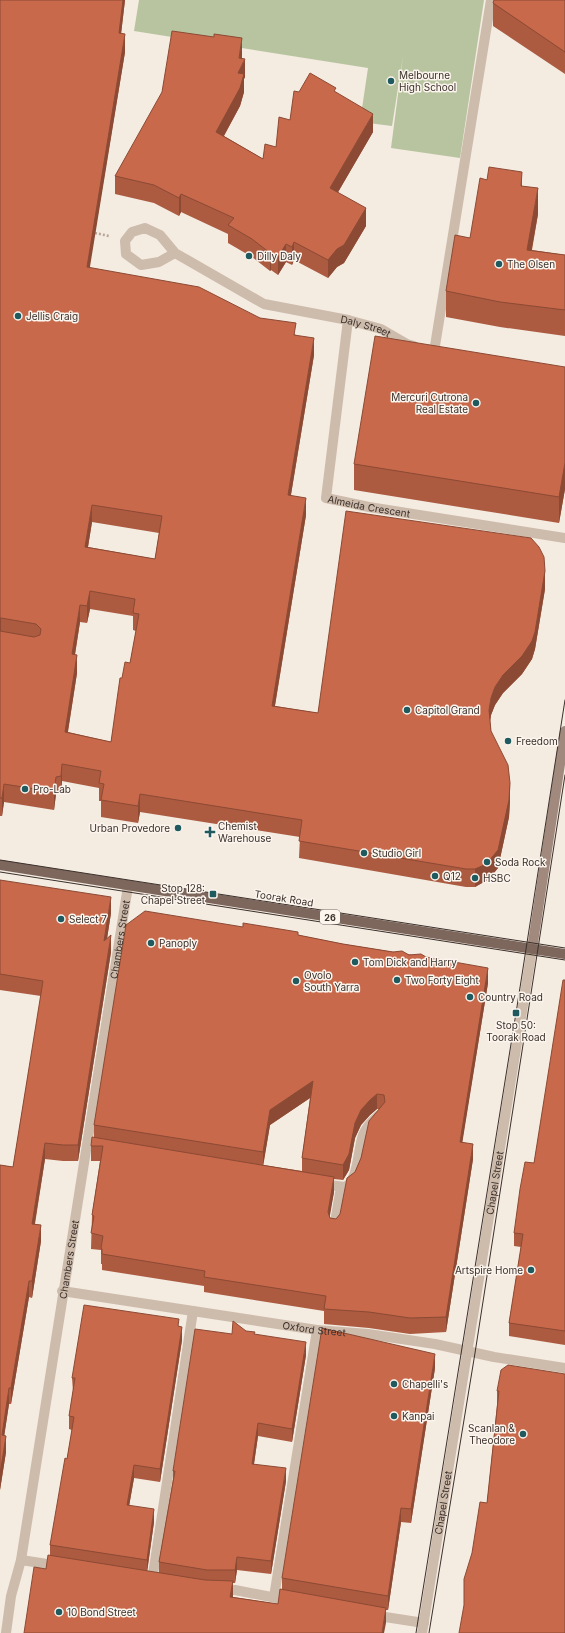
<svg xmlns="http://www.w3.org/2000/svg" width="565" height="1633" viewBox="0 0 565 1633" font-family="Inter,sans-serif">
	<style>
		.pitch { fill: #b8c4a0 }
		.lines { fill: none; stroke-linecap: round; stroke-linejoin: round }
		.path { stroke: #b9a596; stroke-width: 2.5; stroke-dasharray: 2 2; stroke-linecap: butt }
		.service { stroke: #cdbbac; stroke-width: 10 }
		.minor { stroke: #cdbbac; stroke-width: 10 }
		.tertiary { stroke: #cdbbac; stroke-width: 10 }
		.secondary { stroke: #a18a7d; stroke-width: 10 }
		.primary { stroke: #7d675c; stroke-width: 10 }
		.tram { stroke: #3b302b; stroke-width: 1 }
		.wall { fill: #ac5a40; fill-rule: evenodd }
		.shaded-wall { fill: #8c4a34 }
		.building { fill: #c8694b; stroke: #8c4a34; fill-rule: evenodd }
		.poi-dot { fill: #1f5a5e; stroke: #fbf5ee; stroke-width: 1.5 }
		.labels { text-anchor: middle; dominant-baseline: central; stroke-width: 3; stroke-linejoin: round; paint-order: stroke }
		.shield { fill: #fbf5ee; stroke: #756b66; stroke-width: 1 }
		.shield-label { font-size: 9px; font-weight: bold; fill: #3b302b }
		.poi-label { font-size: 10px; fill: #3b302b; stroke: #fbf5ee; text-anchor: start }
		.street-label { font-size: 10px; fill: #3b302b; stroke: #fbf5ee }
	</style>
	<rect width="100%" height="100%" fill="#f4ebe1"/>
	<path class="pitch" d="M139 0H484L460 158 391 148 403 56 392 126 360 122 368 68 134 31Z"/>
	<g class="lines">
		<path class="path" d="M95 233 109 236"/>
		<path class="service" d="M434 352 491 0
			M321 1184 345 1187C358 1182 358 1148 363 1135 366 1127 371 1122 378 1116
			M334 1228 341 1187
			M152 1581 193 1311
			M274 1597 317 1330"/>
		<g class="minor">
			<path id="s1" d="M175 253 159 262 141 265 126 254 125 241 132 232 145 228 160 235 175 253 264 304 348 320 381 329 407 344 414 346"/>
			<path id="s2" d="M348 320 326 498 369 507 565 538"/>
			<path id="s3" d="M62 1291 317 1330 368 1334 435 1344 494 1357 565 1368"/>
			<path d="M21 1560 60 1566"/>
			<path d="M221 1590H235L292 1601"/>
			<path d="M372 1615 424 1623"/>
			<path id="s4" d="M6 1633 11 1596 21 1560 128 886"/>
		</g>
		<path class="tertiary" id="s5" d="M422 1633 532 949"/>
		<path class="secondary" d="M532 949 565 731"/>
		<path class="primary" d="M0 865 565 954"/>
		<path class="tram" d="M0 860 565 948
			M0 872 565 960
			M416 1633 516 1013 565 700
			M429 1633 475 1353 565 775"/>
	</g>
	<path class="wall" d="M0 0H125L121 34 125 52 89 268 260 318 296 335 314 355 291 495 306 515 275 706 318 713 545 589 535 649 532 659 522 674 503 693 495 705 491 715 490 721 491 731 510 801 509 817 498 868 489 879 475 887H466L299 858 300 837 140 812 138 823 101 817V801H99V788L62 781 61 794H56L54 810 4 802 2 816H0ZM92 522 159 533 155 559 88 547ZM90 609 133 616V630L136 631 130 663 122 678 111 742 68 732 77 673 75 655 80 622 87 623Z
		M565 0V74L493 26V3Z
		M242 56V58L245 77 244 79V92L240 106 224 136 263 159 276 147 290 120 299 92 336 93 373 132 338 192 366 226 344 263 337 267 328 278 294 260 292 265 286 262 278 275 271 270 270 271 252 257 228 243V234L181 212 179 216 154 203 115 194V176Z
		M522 186 538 214 532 250 565 255V336L500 327 446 317V291Z
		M565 367V489L559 523 354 490V464Z
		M0 880 111 913 107 939 111 952 78 1161H63L45 1159 35 1224 41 1241 32 1298 29 1297 11 1404H9L4 1436 6 1452 0 1490V1165L13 1167 41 996 0 990Z
		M243 927 298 935 343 944 426 957 488 983 462 1142 473 1159 446 1332 410 1334 369 1328 324 1324V1311L204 1292V1286L102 1270V1264H101V1250L91 1249 92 1215 100 1161H91V1146L94 1138V1125ZM310 1098 302 1158V1171L263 1165 270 1125ZM377 1109H379L361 1158 355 1172 340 1214 336 1219 330 1218 329 1216 334 1192V1179L343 1180 349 1170 355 1138 361 1125 370 1115Z
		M565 980V1345L509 1336V1323L521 1247 514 1246V1233L534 1163Z
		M179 1326 182 1340 160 1482 134 1478 129 1506 154 1522 147 1571 159 1573V1562L173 1479V1471L232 1334 246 1331 306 1355 292 1442 258 1436 254 1464 286 1481 271 1574 237 1570 235 1583H233V1597L278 1604 282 1589V1578L435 1368 411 1523 401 1522 388 1610H386V1623L46 1569 50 1556V1545L67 1459 72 1430 69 1429V1416L73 1391 72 1378Z
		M565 1374 487 1503 497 1405V1391Z"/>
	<path class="shaded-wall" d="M123 0H125L119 51V33Z
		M125 34V52L87 285V267Z
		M242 38V56L240 69 245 59V77L244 79V92L240 106 216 150V132L238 73 239 58Z
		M373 114V132L330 206V188Z
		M522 172V198L521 186Z
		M538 188V214L527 275V250Z
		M181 194V212L179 216V198Z
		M366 208V226L344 263 337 267 328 278V260Z
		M294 242V260L292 265V247Z
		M286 244V262L278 275V257Z
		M271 252V270L270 271V253Z
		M314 338V355L288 512V495Z
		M565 463V489L559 523V497Z
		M306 498V515L272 723V706Z
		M92 505V522L85 565V547Z
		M545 571V589L535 649 532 659 522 674 503 693 495 705 491 715 489 727V710L491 698 495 687 503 675Z
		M90 591V609L87 623V606Z
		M80 605V622L72 672V654Z
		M0 618H1V636H0Z
		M77 655V673L65 749V732Z
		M62 764V781L61 794V776Z
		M56 777V794L54 810V792Z
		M510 783V801L509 817 498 868 489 879 475 887V869Z
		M4 784V802L2 816V798Z
		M140 794V812L138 823V806Z
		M111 897V913L104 957V941Z
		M111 935V952L78 1161V1145Z
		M488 968V983L460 1157V1142Z
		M313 1081V1096L270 1125 263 1167V1152L270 1110Z
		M377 1094V1109L370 1115 361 1125 355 1138 349 1170 343 1180V1165L355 1123 361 1110 370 1100Z
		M45 1143V1159L32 1240V1224Z
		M473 1144V1159L446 1332V1317Z
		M334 1177V1192L328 1227V1212Z
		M41 1225V1241L32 1298V1281Z
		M29 1281V1297L11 1404V1388Z
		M182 1327V1340L160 1482V1469Z
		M306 1342V1355L292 1442V1429Z
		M435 1354V1368L411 1523V1509Z
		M9 1388V1404L2 1451V1435Z
		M258 1423V1436L252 1477V1464Z
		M6 1436V1452L0 1490V1474Z
		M134 1465V1478L127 1518V1505Z
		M286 1468V1481L271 1574V1561Z
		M401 1508V1522L388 1610V1596Z
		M154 1509V1522L147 1573V1560Z
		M237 1557V1570L235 1583V1570Z
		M233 1581V1596L230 1612V1597Z
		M386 1608V1623L384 1633H382Z"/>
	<path class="building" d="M0 0H123L119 33 125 34 87 267 199 287 260 318 296 323 294 335 314 338 288 495 306 498 272 706 318 713 346 511 531 538 539 547 544 557 545 571 535 632 532 641 522 656 503 675 495 687 491 698 489 710 491 731 508 765 510 783 509 800 498 850 489 861 482 866 475 869H466L299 841 302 820 140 794 138 806 101 800 104 784 99 783 101 771 62 764 61 776 56 777 54 792 4 784 2 798H0V631L34 637 40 635 41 629 36 624 1 618H0ZM92 505 162 516 155 559 85 547ZM90 591 135 599 133 613 139 614 130 663 125 662 122 678H120L111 742 65 732 77 655 72 654 80 605 87 606Z
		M494 0H565V52L493 3Z
		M172 31 214 37V34L242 38 239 58 245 59 238 73 244 74 240 88 216 132 263 159 265 144 276 147 279 117 290 120 294 91 299 92 310 73 336 88 334 91 373 114 330 188 366 208 344 245 337 249 328 260 294 242 292 247 286 244 278 257 271 252 270 253 252 239 228 225 234 218 181 194 179 198 154 185 115 176 162 92Z
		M489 167 522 172 521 186 538 188 527 250 565 255V310L500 302 446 291 455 235 470 238 480 178 487 180Z
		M375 336 565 367V463L559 497 354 464Z
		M0 880 111 897 104 941 111 935 78 1145H63L45 1143 32 1224 41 1225 32 1281H29L11 1388H9L2 1435 6 1436 0 1474V1165L13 1167 43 981 0 974Z
		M145 911 243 927V923L298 932V935L343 944 393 952 402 951 409 955 421 954 426 957 488 968 460 1142 473 1144 446 1317 410 1318 369 1312 324 1309 326 1296 204 1277 205 1271 102 1254V1249L101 1248 103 1236 91 1233 94 1216 92 1215 103 1146H91L92 1137 334 1177 328 1212 330 1218 336 1219 340 1214 347 1178 355 1172 361 1158 369 1121 385 1102 384 1095 377 1094 370 1100 361 1110 355 1123 349 1154 343 1165 302 1158 313 1081 270 1110 263 1152 94 1125 126 925Z
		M563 980H565V1331L509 1323 523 1234 514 1233 520 1189 525 1162 534 1163Z
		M84 1305 179 1319 178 1326 182 1327 160 1469 134 1465 127 1505 154 1509 147 1560 50 1545 65 1458 67 1459 74 1417 69 1416 75 1378H72Z
		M233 1321 246 1331 255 1332 254 1334 306 1342 292 1429 258 1423 252 1464 286 1468 271 1561 237 1557 235 1570H207L159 1562 175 1471H173L195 1329 232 1334Z
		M322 1328 435 1354 411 1509 401 1508 388 1596 282 1578Z
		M508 1365 565 1374V1633H459L464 1605V1579L472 1553 480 1502 487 1503 499 1391H497L501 1370Z
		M48 1555 205 1580 233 1581 230 1597 278 1604 280 1589 386 1608 382 1633H24L34 1567 46 1569Z"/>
	<g class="poi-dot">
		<circle cx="391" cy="81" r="4"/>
		<circle cx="249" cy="256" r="4"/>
		<circle cx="499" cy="264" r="4"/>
		<circle cx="18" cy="316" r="4"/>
		<circle cx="476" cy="403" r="4"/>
		<circle cx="407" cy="710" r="4"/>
		<circle cx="508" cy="741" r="4"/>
		<circle cx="25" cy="789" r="4"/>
		<circle cx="178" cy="828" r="4"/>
		<path d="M208 826h4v4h4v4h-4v4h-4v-4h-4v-4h4z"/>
		<circle cx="364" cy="853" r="4"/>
		<circle cx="487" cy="862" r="4"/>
		<circle cx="435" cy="876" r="4"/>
		<circle cx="475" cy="878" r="4"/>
		<rect x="209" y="890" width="8" height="8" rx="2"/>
		<circle cx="61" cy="919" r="4"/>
		<circle cx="151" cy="943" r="4"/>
		<circle cx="355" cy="962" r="4"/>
		<circle cx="397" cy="980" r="4"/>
		<circle cx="296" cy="981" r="4"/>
		<circle cx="470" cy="997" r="4"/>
		<rect x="512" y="1009" width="8" height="8" rx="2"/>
		<circle cx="531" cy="1270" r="4"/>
		<circle cx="394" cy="1384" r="4"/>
		<circle cx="394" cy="1416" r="4"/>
		<circle cx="523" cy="1434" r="4"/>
		<circle cx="59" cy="1612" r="4"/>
	</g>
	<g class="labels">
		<rect class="shield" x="320" y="910" width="20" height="14" rx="3"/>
		<g class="shield-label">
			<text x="330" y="917">26</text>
		</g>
		<g class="poi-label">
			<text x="399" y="75">Melbourne<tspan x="399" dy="12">High School</tspan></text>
			<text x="257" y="256">Dilly Daly</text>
			<text x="507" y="264">The Olsen</text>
			<text x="26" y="316">Jellis Craig</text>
			<text x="468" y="397" text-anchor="end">Mercuri Cutrona<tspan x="468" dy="12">Real Estate</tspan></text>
			<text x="415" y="710">Capitol Grand</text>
			<text x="516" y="741">Freedom</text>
			<text x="33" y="789">Pro-Lab</text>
			<text x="218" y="826">Chemist<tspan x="218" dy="12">Warehouse</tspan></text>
			<text x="170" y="828" text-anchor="end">Urban Provedore</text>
			<text x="372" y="853">Studio Girl</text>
			<text x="495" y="862">Soda Rock</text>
			<text x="443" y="876">Q12</text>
			<text x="483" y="878">HSBC</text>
			<text x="205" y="888" text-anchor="end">Stop 128:<tspan x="205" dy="12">Chapel Street</tspan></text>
			<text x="69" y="919">Select 7</text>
			<text x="159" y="943">Panoply</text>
			<text x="363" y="962">Tom Dick and Harry</text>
			<text x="304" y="975">Ovolo<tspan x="304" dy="12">South Yarra</tspan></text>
			<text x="405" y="980">Two Forty Eight</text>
			<text x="478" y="997">Country Road</text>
			<text x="516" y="1025" text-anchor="middle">Stop 50:<tspan x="516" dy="12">Toorak Road</tspan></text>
			<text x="523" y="1270" text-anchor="end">Artspire Home</text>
			<text x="402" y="1384">Chapelli's</text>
			<text x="402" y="1416">Kanpai</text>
			<text x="515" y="1428" text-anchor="end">Scanlan &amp;<tspan x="515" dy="12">Theodore</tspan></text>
			<text x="67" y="1612">10 Bond Street</text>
		</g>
		<g class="street-label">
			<text stroke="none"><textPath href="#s1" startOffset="340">Daly Street</textPath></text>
			<text stroke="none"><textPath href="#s2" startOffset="223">Almeida Crescent</textPath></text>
			<text transform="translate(284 898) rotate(9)">Toorak Road</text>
			<text stroke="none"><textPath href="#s4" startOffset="703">Chambers Street</textPath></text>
			<text stroke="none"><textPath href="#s5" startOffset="456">Chapel Street</textPath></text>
			<text stroke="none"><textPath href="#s4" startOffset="379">Chambers Street</textPath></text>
			<text stroke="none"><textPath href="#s3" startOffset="255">Oxford Street</textPath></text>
			<text stroke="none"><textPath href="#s5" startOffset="132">Chapel Street</textPath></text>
		</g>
	</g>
</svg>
